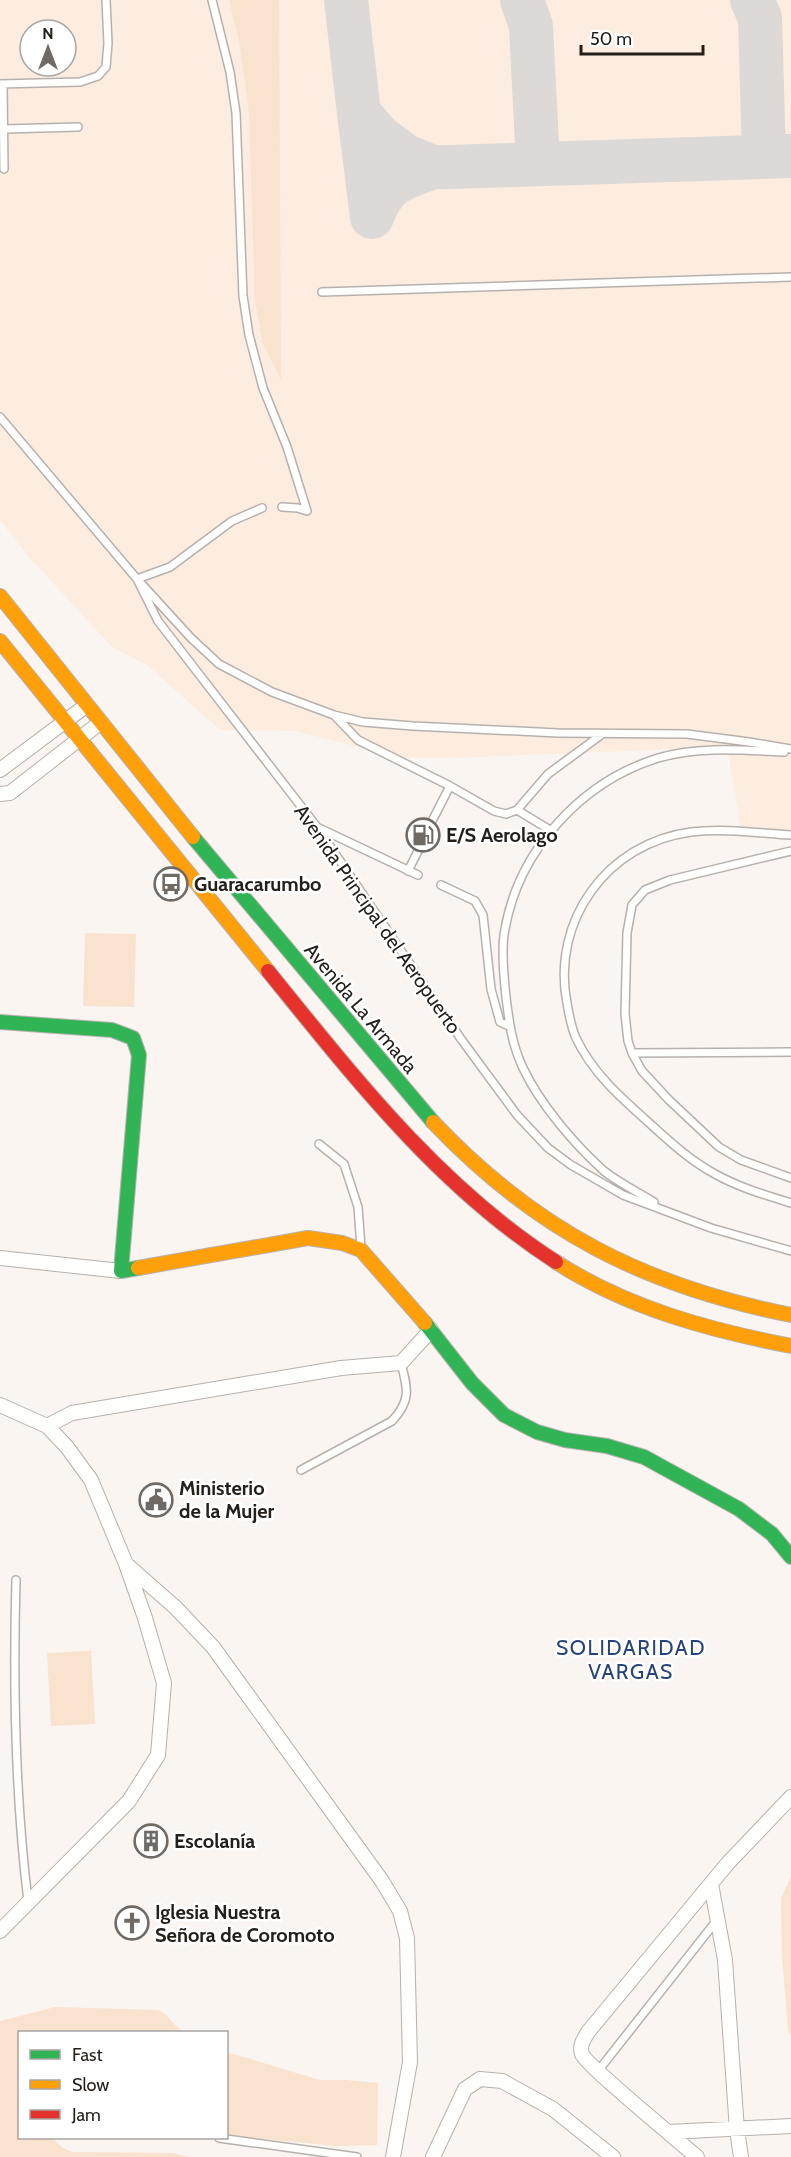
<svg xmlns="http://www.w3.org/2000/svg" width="791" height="2157" viewBox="0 0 791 2157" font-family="Cabin,sans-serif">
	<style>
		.built { fill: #fcede0; fill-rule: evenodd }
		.green { fill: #f9e2ce }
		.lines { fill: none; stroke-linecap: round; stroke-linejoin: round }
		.taxiway { stroke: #dcd9d6; stroke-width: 44 }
		.lane-casing { stroke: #b7b1ad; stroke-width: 10 }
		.street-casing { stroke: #b7b1ad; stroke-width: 16 }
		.fast-casing { stroke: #b7b1ad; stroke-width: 16 }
		.slow-casing { stroke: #b7b1ad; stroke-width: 16 }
		.jam-casing { stroke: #b7b1ad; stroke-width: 16 }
		.lane { stroke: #fefefd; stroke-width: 7 }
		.street { stroke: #fefefd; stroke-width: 14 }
		.fast { stroke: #30b455; stroke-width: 14 }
		.slow { stroke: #ff9f0a; stroke-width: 14 }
		.jam { stroke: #e5322d; stroke-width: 14 }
		.labels { text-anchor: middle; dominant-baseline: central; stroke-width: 5; stroke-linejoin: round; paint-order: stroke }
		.poi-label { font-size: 20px; font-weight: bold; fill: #251f1a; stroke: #fff; text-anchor: start }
		.street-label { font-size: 20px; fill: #251f1a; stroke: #fff }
		.neighbourhood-label { font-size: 21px; letter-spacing: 1.5px; fill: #28437b; stroke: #fff }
	</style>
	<rect width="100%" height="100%" fill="#faf5f0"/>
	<path class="built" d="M0 0H791V839L741 830 727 747 454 758H402L294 731 220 730 147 665 112 647 28 556 0 520ZM30 30H66V66H30Z"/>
	<path class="green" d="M229 0H279L281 380 263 344 255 300 249 113 239 41Z
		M85 933 136 934 134 1007 83 1006Z
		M91 1651 95 1724 51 1726 47 1653Z
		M791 1877V2036L788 2031 782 1956 781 1898Z
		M55 2007 158 2010C170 2015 174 2028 185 2032H20V2138H53C58 2145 65 2150 73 2152L172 2153 191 2157H0V2021Z
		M227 2052 320 2080H346L378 2083 377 2145 335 2146 227 2135Z"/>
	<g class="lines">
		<path class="taxiway" d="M346 0 359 113 380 137 406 156 433 167H450L791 156
			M522 0 531 26 538 164
			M752 0 760 18 764 157
			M359 113 372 217C386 180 400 180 433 167"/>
		<g class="lane-casing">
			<path id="lane" d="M212 0 230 72 236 113 243 296 249 335 263 388 287 447 307 511 298 508 282 507
				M0 84 80 82 98 76 106 67 108 43 106 0
				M3 84 4 169
				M4 129 78 127
				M322 292 791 277
				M0 417 137 579 191 638 219 664 272 692 334 715 363 722 413 726 558 733 687 734 749 742 791 749
				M137 579 158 621 317 827 461 1039 517 1115 548 1148 571 1165 623 1195 711 1228 791 1251
				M137 579 170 567 232 521 262 508
				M335 716 358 740 450 786 494 811 506 814 517 810 548 774 601 735
				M517 810 550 830
				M430 825 450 786
				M319 828 418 875
				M791 835C758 833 724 828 691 832 607 843 551 921 567 1003 569 1015 571 1027 576 1038 592 1072 619 1096 647 1121 668 1140 689 1160 715 1174 738 1187 765 1195 791 1203
				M791 851 670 880 645 890 632 905 627 933 625 1014 628 1041 632 1053 642 1071 669 1100 719 1147 741 1160 791 1178
				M408 871 418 851
				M441 885 475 901 483 915 491 989 500 1022 509 1026
				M632 1053 791 1052
				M319 1144 344 1164 358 1207 361 1247
				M654 1202C638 1192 619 1183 604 1171 574 1144 540 1104 523 1068 512 1045 509 1022 506 997 504 979 501 947 505 929 519 850 581 782 658 758 699 746 741 750 784 752
				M301 1470 392 1421C411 1401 408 1389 401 1363
				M16 1580C13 1687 15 1795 28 1901
				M598 2071 717 1920
				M219 2138 357 2157"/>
		</g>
		<g class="street-casing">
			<path id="street" d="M0 770 87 705
				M0 794 10 793 101 722
				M0 1258 121 1271
				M0 1405 47 1426 67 1447 91 1480 126 1564 145 1618 164 1683 158 1755 129 1801 0 1931
				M47 1426 72 1413 341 1368 401 1363 431 1330
				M126 1564 176 1608 213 1647 382 1881 400 1911 407 1938 410 2062 393 2157
				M711 1884 725 1960 737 2130 741 2157
				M668 2132 791 2126
				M433 2157 465 2089 480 2079 502 2081 553 2109 613 2157
				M697 2157C680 2142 586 2065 582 2054 579 2045 584 2039 588 2032L728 1863 791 1797"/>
		</g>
		<g class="fast-casing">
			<path id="fast" d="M193 837 433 1122
				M0 1022 112 1030 133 1038 139 1055 121 1271 138 1268
				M425 1323 472 1383 504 1415 537 1432 565 1440 607 1446 644 1457 739 1509 772 1534 791 1557"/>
		</g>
		<g class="slow-casing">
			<path id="slow" d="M0 596 193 837
				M0 641 268 971
				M433 1122C536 1231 645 1286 791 1315
				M556 1262C627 1308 709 1330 791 1346
				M138 1268 308 1238 342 1243 361 1250 425 1323"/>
		</g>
		<g class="jam-casing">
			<path id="jam" d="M268 971C354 1077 439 1187 556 1262"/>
		</g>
		<use href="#lane" class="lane"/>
		<use href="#street" class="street"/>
		<use href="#fast" class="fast"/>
		<use href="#slow" class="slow"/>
		<use href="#jam" class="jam"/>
	</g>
	<defs>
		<g id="fuel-ring" transform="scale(1.725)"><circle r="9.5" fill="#fff" stroke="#706a65" stroke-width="1.5"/><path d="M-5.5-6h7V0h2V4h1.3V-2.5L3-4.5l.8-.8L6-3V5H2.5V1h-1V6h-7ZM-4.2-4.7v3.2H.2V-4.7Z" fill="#706a65"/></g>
		<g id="bus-ring" transform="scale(1.725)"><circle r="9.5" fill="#fff" stroke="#706a65" stroke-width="1.5"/><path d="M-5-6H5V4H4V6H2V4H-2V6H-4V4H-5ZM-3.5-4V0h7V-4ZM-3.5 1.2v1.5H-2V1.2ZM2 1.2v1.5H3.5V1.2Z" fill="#706a65"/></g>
		<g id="civic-ring" transform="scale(1.725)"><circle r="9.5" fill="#fff" stroke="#706a65" stroke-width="1.5"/><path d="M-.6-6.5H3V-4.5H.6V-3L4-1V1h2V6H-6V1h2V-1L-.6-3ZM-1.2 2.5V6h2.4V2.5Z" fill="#706a65"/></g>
		<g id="building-ring" transform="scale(1.725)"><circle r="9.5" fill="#fff" stroke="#706a65" stroke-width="1.5"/><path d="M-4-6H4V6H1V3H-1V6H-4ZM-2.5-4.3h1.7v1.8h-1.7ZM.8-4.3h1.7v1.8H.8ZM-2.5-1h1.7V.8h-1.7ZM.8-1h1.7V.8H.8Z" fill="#706a65"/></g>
		<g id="church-ring" transform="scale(1.725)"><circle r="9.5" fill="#fff" stroke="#706a65" stroke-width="1.5"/><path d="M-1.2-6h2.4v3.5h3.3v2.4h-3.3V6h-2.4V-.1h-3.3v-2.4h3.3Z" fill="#706a65"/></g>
	</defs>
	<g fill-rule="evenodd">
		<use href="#fuel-ring" x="423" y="835"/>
		<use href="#bus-ring" x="171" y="884"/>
		<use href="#civic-ring" x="156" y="1500"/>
		<use href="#building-ring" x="151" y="1841"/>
		<use href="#church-ring" x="132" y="1923"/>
	</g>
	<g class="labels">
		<g class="poi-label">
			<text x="446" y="835">E/S Aerolago</text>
			<text x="194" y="884">Guaracarumbo</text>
			<text x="179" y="1488">Ministerio<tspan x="179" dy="23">de la Mujer</tspan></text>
			<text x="174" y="1841">Escolanía</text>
			<text x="155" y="1912">Iglesia Nuestra<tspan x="155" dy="23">Señora de Coromoto</tspan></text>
		</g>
		<g class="street-label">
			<text transform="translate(378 919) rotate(55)">Avenida Principal del Aeropuerto</text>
			<text transform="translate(361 1008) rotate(50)">Avenida La Armada</text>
		</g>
		<g class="neighbourhood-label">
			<text x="631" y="1647">SOLIDARIDAD<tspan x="631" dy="24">VARGAS</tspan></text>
		</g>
	</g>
	<rect x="18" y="2031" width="210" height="108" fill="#ffffff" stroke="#a8a5a3" stroke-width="1.5"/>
	<rect x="30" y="2050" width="30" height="9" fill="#30b455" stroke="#a8a5a3" stroke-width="1.5"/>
	<text x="72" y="2061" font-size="18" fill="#251f1a">Fast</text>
	<rect x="30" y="2080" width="30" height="9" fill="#ff9f0a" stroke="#a8a5a3" stroke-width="1.5"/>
	<text x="72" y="2091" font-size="18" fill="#251f1a">Slow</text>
	<rect x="30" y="2110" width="30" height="9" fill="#e5322d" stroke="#a8a5a3" stroke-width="1.5"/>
	<text x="72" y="2121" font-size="18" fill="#251f1a">Jam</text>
	<g transform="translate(48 48)"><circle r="28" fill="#ffffff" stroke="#a8a5a3" stroke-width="1.5"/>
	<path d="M0-4.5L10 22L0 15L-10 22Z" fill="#706a65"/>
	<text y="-9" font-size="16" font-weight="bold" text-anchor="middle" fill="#251f1a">N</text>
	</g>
	<path d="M581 45v9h122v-9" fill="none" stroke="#251f1a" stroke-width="3"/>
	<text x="590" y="45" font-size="18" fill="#251f1a" stroke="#ffffff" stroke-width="4.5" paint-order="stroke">50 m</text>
</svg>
